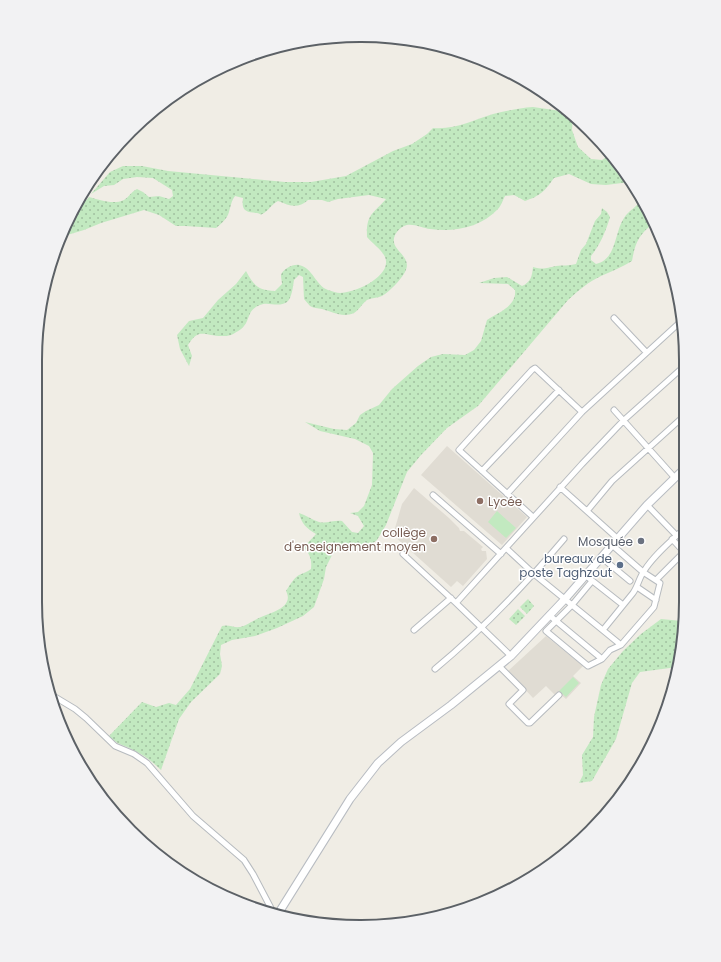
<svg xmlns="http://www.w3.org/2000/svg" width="721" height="962" viewBox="0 0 721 962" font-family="Poppins,sans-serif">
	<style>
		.education { fill: #e0dcd3 }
		.grass { fill: url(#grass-dots) }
		.park { fill: #c2e9c0 }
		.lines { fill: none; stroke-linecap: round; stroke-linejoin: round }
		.minor-casing { stroke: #b7bbbf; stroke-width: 7 }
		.secondary-casing { stroke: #b8bcc2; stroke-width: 9 }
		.minor { stroke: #fff; stroke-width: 5 }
		.secondary { stroke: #fff; stroke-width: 7 }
		.education-dot { fill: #8d6e63; stroke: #fff; stroke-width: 1.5 }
		.worship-dot { fill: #6b7280; stroke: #fff; stroke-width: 1.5 }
		.service-dot { fill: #5c6f8a; stroke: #fff; stroke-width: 1.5 }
		.labels { text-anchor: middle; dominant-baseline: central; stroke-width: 3; stroke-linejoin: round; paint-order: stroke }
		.education-label { font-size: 12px; fill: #785e54; stroke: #fff; text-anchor: start }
		.worship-label { font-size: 12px; fill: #5b616d; stroke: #fff; text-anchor: end }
		.service-label { font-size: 12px; fill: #4e5e75; stroke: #fff; text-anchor: end }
		.rim { fill: none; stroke: #5c6166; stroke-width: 2 }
	</style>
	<defs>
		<pattern id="grass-dots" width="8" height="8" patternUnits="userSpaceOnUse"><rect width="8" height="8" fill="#c2e9c0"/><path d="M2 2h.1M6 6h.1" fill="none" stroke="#a1c0a0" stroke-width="1.8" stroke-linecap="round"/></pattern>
	</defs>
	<rect width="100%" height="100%" fill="#f0ede5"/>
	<path class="education" d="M447 446 527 517 502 545 421 475Z
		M414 488 449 518 459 528 460 531H464L483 547 481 549 482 551H486L487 559 463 586 457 581 451 587 393 535 402 504Z
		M546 636 583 666 573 676 581 683 566 699 558 692 555 695 546 686 533 698 508 671Z"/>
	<path class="grass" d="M533 107 561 111 564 108 573 114 572 130 578 147 591 159 602 160 611 154 619 163 630 182 606 185 591 184 569 174 554 178C545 191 540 196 525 201L514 195 505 196C503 200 501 206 498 209 480 228 455 232 430 229 423 228 411 222 404 226 400 228 397 231 395 235 388 251 414 255 405 272 400 281 390 291 382 296 377 298 371 298 367 300 362 304 359 310 354 313 342 318 333 312 322 309 318 308 313 308 310 306 308 304 306 301 304 299L303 277 299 275 294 280C293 286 292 298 287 302 278 308 268 301 260 305 247 310 250 319 244 326 242 329 235 333 231 335 228 336 225 336 222 336 204 336 199 327 188 345L192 356 189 366 180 349 177 335 189 321 203 318 218 300 236 284 246 271C254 286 258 290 275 291L282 284C282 282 281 278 281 275 283 269 293 264 299 265 313 268 316 286 328 290 332 291 337 293 340 293 355 293 393 276 385 257 382 250 372 243 367 237 366 214 373 214 386 199L369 195 338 199 328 202 322 200H308C298 209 290 206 278 201 271 205 268 211 264 213 259 216 262 214 257 213 247 212 241 212 243 198L235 196C231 202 231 205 229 212 227 219 222 223 216 228L185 226H176L159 215 144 210 101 223 84 230 64 236 76 211 89 197C100 200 113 205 124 200 129 197 131 192 137 189L143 192 149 197 159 196 169 199 173 196 172 190 153 178 137 177 123 179 114 185 104 186 91 194 110 172 123 166H142L168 171 285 182H311L346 176 393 151 412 144 427 134 433 128C455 130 473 120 493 114 506 111 519 108 533 107Z
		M641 200 654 223C639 234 635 243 632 261 622 267 612 271 601 276 588 282 578 291 568 300L478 406 447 428 421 455 407 472 386 525 377 540 369 546 356 547 343 544 332 555 326 567 324 579 314 607 303 616 277 628 255 636 232 640 221 645 220 654 222 666 220 674 191 702 179 719 161 770C153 762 144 755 133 750 124 745 116 744 109 736L142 702 156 707 169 703 176 705 190 689 222 626C228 624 234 628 240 627 246 626 252 621 257 619 269 613 295 608 286 591 290 585 293 579 299 575 303 573 307 572 311 569 312 559 310 555 304 547L316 534C307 529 301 523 299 513 306 515 312 520 319 522 326 524 334 520 342 521L352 532 358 533 364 526 358 516 350 513 358 512 364 506 372 485 373 453 369 446 355 439 320 431 305 422 334 429 347 430 356 423 360 415 366 411 379 405 392 389 418 366 431 357 443 354 465 355 474 350 481 341 487 320C498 313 517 306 515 290L508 284 479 283 494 278 507 277 522 286C531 282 532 276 533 267 544 270 546 268 556 266 563 265 569 266 576 264L581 250 586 244 595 221 601 214 602 208 607 212 610 217C606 231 600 245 591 256V260L596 264C617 259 614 233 624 218 628 211 637 207 641 200Z
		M528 599 534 606 527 614 520 607Z
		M518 609 525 616 516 625 509 619Z
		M685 618 677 667 640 672 632 683 616 739 592 781 579 783 583 775 582 755 593 737 594 717 601 685 608 669 623 651 641 634 661 619 682 621Z"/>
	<path class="park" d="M497 511 516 528 506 538 488 522Z
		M573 677 579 683 566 697 559 691Z"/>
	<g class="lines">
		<g class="minor-casing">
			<path id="minor" d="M614 318 646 352
				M614 410 675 478
				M482 471 559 390
				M560 487 617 538
				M507 494 582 412 678 324 680 323 683 325
				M433 495 501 554
				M647 505 676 535
				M587 511 612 481 684 416
				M533 517 459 450 532 370 535 368 582 412
				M506 548 534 574 621 645
				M403 554 456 603
				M601 557 630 581
				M585 575 623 605
				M656 580 684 552 672 539
				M592 581 572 605 546 631 588 666 602 659 610 650 621 645 634 630 654 607 660 583 643 572 612 545
				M637 587 656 600
				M549 615 602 659
				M414 630 451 598
				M603 630 633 593C638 586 639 578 644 571 654 555 671 541 685 528
				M511 656 456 603 582 464 624 420 681 369H684
				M499 666 523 690 509 704 528 723H530L559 695
				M435 669C482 630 524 586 564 539
				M50 694 75 709 86 718 115 746 134 754 147 763 193 816 244 860 253 874 273 912"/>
		</g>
		<g class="secondary-casing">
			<path id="secondary" d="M278 914 350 799 378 763 401 742 451 705 511 656 565 599 647 505 684 469"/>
		</g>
		<use href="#minor" class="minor"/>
		<use href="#secondary" class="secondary"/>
	</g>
	<g class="education-dot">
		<circle cx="480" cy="501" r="4"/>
		<circle cx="434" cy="539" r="4"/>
	</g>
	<circle class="worship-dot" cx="641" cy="541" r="4"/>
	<circle class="service-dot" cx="620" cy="565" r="4"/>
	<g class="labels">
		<g class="education-label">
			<text x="488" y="501">Lycée</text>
			<text x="426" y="532" text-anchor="end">collège<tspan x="426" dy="14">d'enseignement moyen</tspan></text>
		</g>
		<g class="worship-label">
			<text x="633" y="541">Mosquée</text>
		</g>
		<g class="service-label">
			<text x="612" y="558">bureaux de<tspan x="612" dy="14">poste Taghzout</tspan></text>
		</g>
	</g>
	<path d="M0 0H721V962H0ZM360 42H361A318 318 0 0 1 679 360V602A318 318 0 0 1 361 920H360A318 318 0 0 1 42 602V360A318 318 0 0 1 360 42Z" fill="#f2f2f3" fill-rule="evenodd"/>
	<path class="rim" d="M360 42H361A318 318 0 0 1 679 360V602A318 318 0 0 1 361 920H360A318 318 0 0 1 42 602V360A318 318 0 0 1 360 42Z"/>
</svg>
